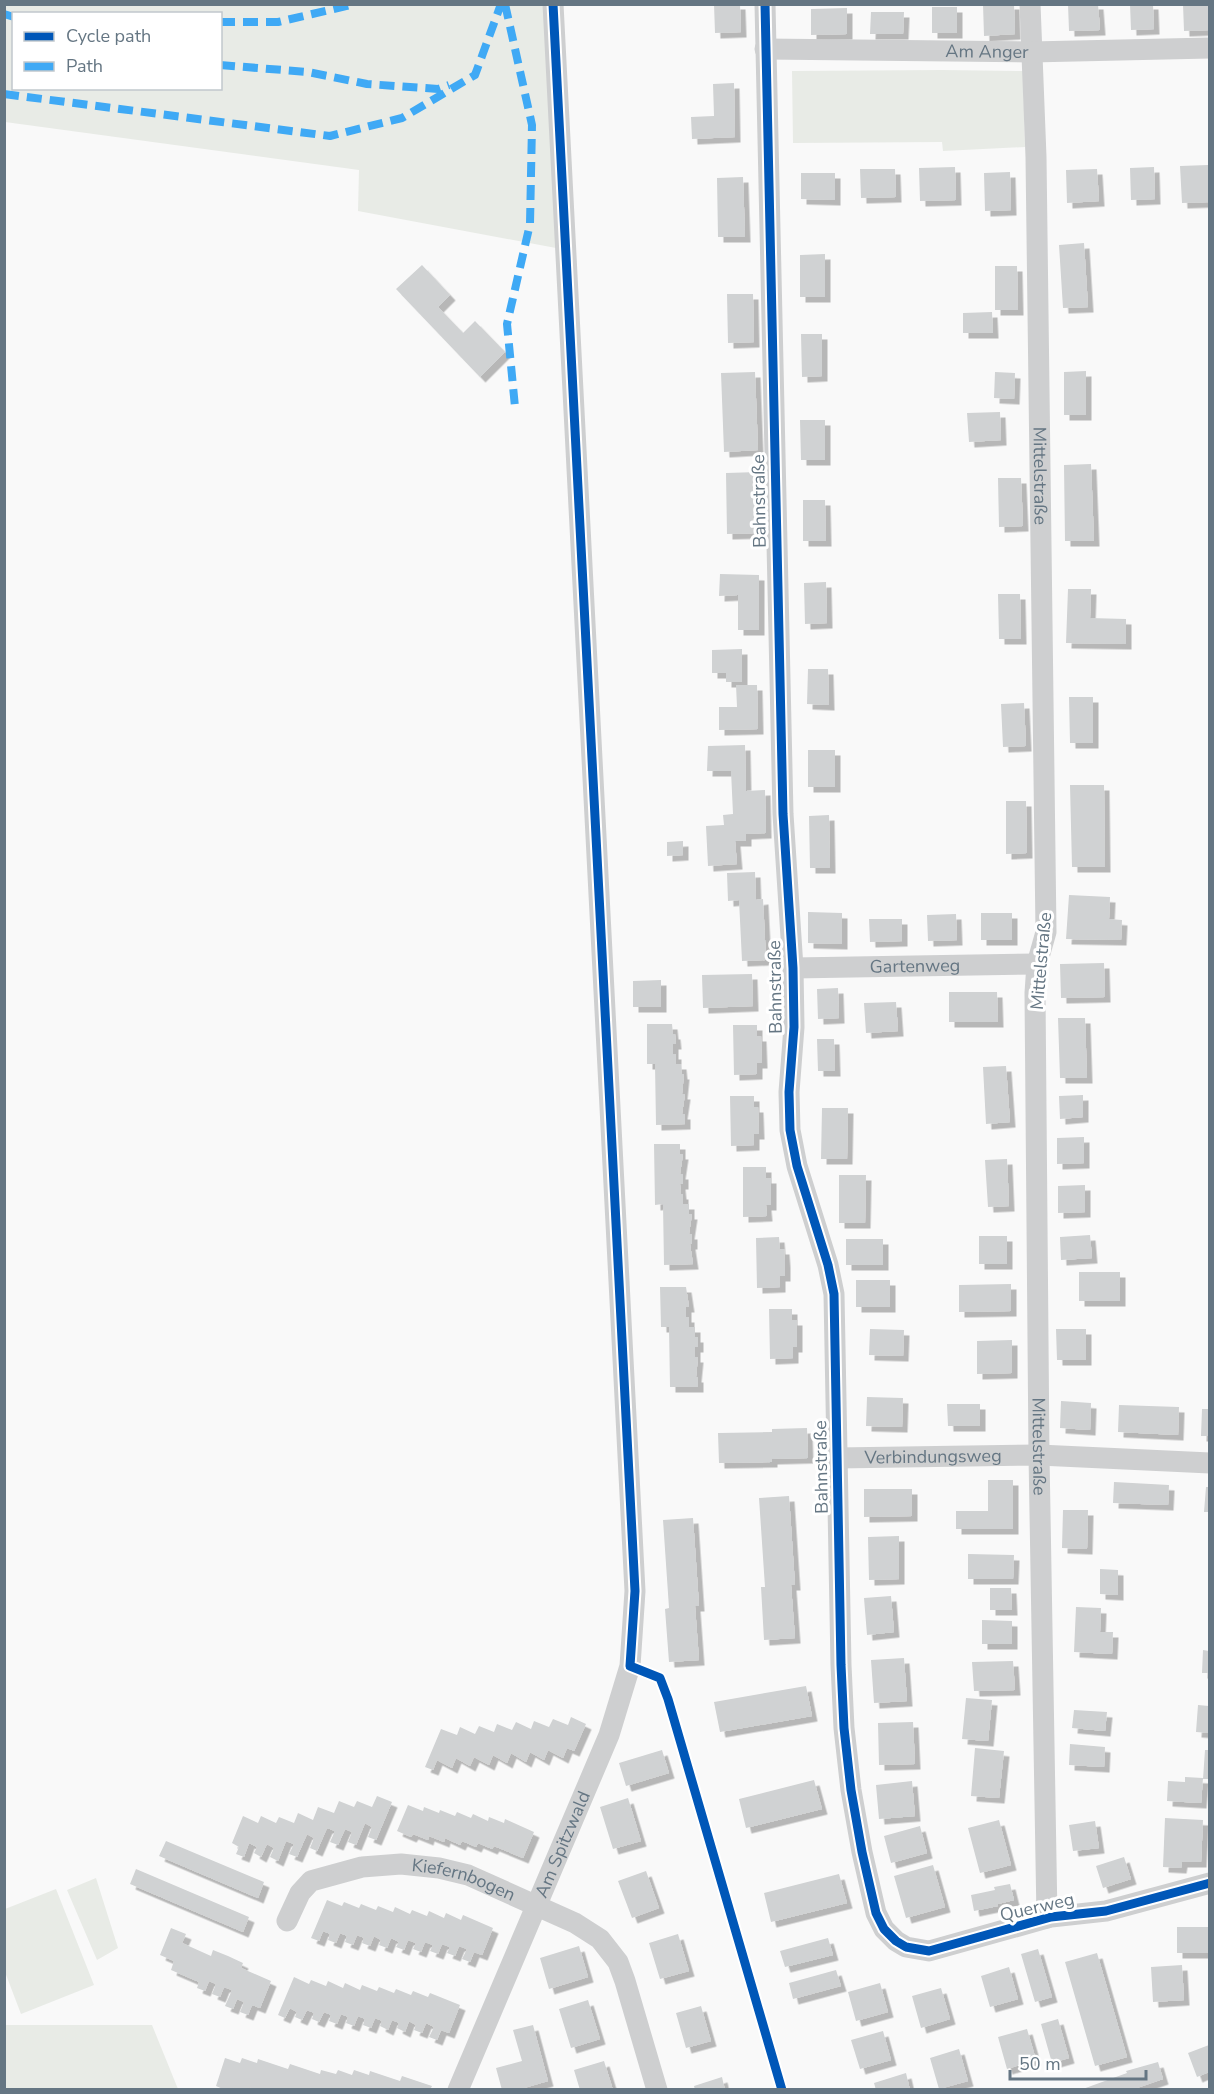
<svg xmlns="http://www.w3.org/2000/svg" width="1214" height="2094" viewBox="0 0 1214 2094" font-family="'Nunito Sans',sans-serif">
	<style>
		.green { fill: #e8ebe6; fill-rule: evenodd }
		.building { fill: #d0d2d3; filter: url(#shadow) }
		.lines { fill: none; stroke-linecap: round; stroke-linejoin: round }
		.minor { stroke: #cecfd0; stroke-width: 21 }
		.quiet { stroke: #3fa9f5; stroke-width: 8; stroke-dasharray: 15 8; stroke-linecap: butt }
		.cycleway-casing { stroke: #fff; stroke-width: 13 }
		.cycleway { stroke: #0057b8; stroke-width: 9 }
		.labels { text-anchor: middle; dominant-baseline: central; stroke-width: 6; stroke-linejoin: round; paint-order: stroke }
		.street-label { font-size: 18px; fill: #657683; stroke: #fff }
	</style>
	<defs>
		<filter id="shadow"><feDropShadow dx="5.5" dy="5.5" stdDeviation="0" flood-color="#0004"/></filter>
	</defs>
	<rect width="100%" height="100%" fill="#f9f9f9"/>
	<path class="green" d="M5 5H544L556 248 358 211 359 170 5 122ZM14 14H220V88H14Z
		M942 70 1023 71 1025 147 943 151 942 142 793 143 792 71Z
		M96 1878 118 1948 97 1960 67 1890Z
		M56 1889 94 1985 21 2014 5 1972V1909Z
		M5 2025H152L178 2089H5Z"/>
	<path class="building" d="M714 4H740L741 32 715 33Z
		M983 4H1014L1015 34 984 36Z
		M1068 4H1098L1100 30 1069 31Z
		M1130 4H1153L1154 29 1131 30Z
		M1183 4H1209V30L1184 31Z
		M932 7H957V33H932Z
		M847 8V34L811 35V9Z
		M871 12H904L903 34H870Z
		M734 83 735 137 692 139 691 117 714 116 713 84Z
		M1208 165 1209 202 1182 203 1180 166Z
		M955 167 956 200 920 201 919 168Z
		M1154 167 1155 199 1131 200 1130 168Z
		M860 169H895L896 197 861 198Z
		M1097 169 1099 201 1067 203 1066 170Z
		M1010 172 1011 210 985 211 984 173Z
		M801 173H835V200L801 199Z
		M743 177 745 237H718L717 178Z
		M1084 243 1088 307 1063 308 1059 245Z
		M825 254V297H800V255Z
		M422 265 450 295 438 307 463 333 475 321 505 352 480 377 396 289Z
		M995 266H1017L1018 310H995Z
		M727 294H753L754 342 728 343Z
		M992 312 993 333H963V313Z
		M801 334H822V376L802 377Z
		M1086 371V415H1064V372Z
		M755 372 758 450 724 452 721 373Z
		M995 372 1015 373 1014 399 994 398Z
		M1000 412 1001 440 969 442 967 413Z
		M800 420H825V460H801Z
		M1091 464 1094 541H1065L1064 465Z
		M758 472 760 533 727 534 726 473Z
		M998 478H1021L1023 526 999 527Z
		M803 500H825L826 541H803Z
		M720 574 759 575V630H738V595L719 596Z
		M826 582 827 623 805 624 804 583Z
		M1068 589H1091L1090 618 1126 619V644L1066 643Z
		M998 594H1020L1021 639H999Z
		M742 649V682H726V673H712V650Z
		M808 669H828L829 705 807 704Z
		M736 685H757L758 729 719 730V707H737Z
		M1069 697H1093V743H1070Z
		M1024 703 1026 746 1003 747 1001 704Z
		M745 745 746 791 765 790 766 833 746 834V841H735L737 864 708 866 706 826 724 825 723 815 733 814 731 771H707L708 746Z
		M808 750H835V787H808Z
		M1070 785H1104L1105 867H1072Z
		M1006 801H1026L1027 853 1006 854Z
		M829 815 830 868H810L809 816Z
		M683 841V855L667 856V842Z
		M755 872 756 900 763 899 766 960 742 961 739 900 728 901 727 873Z
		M1069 895 1110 897 1109 919 1122 920 1121 940 1066 939Z
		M808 912 842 913V944L808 943Z
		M981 913H1012V940H981Z
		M956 914 957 940 928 941 927 915Z
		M869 919H902V941L870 942Z
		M1104 963 1105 997 1061 998 1060 964Z
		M752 974 753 1006 703 1008 702 975Z
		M661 980V1007H633V981Z
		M838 988 839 1018 818 1019 817 989Z
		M949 992H997L998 1022H949Z
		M896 1002 898 1031 866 1033 864 1003Z
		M1058 1018H1085L1087 1078H1060Z
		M647 1024H672L673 1034H675L676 1044H673V1054H676V1064H681L682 1074H684L682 1094H685L682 1114H685V1124L656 1125 655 1064H647Z
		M733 1025H757V1036H761L762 1063H757V1074L734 1075Z
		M817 1039H834L835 1071H818Z
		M1006 1066 1010 1122 986 1124 983 1067Z
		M1083 1095V1117L1060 1119 1059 1096Z
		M730 1096H754V1107H758L759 1134H754V1145L731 1146Z
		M822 1108H848L847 1159H821Z
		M1084 1137V1163L1057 1164V1138Z
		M654 1144H680V1154H683L680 1174H683V1184H680L681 1194H683V1204H689V1214H692L689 1234H692V1244H690L693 1264 664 1265 663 1204 655 1205Z
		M1007 1159 1009 1206 988 1207 985 1160Z
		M743 1167H766V1178H771V1205H766L767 1216 743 1217Z
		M839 1175H866L865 1223H839Z
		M1085 1185V1212L1058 1213V1186Z
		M1090 1235 1092 1258 1061 1260 1060 1237Z
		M979 1236H1007V1264H979Z
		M779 1237 780 1249H784L785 1262V1276H780V1287L757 1288 756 1238Z
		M846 1239H883V1265H846Z
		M1079 1272H1120V1301H1079Z
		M856 1280H890V1307H856Z
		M1011 1284V1311L959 1312V1285Z
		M660 1287H686L689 1307H686V1317H689V1327H695V1337H698V1347H695V1357H698L696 1377H698V1387H670L669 1327H661Z
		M769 1309H792V1320H797V1347H793V1358L770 1359Z
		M870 1329 904 1330 903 1356 869 1355Z
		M1056 1329H1086V1360H1057Z
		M1012 1340V1373L977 1374V1341Z
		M867 1397 903 1398 902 1427 866 1426Z
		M1061 1401 1091 1403 1090 1430 1060 1428Z
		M947 1404H980V1426H948Z
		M1119 1405 1179 1407 1178 1435 1118 1432Z
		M1202 1409H1209V1436H1201Z
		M807 1428 808 1458 772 1459V1462L719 1463 718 1433 772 1432V1429Z
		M988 1480H1013V1529H956V1511H988Z
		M1114 1482 1169 1485 1168 1505 1113 1503Z
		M1206 1487H1209V1512H1204Z
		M864 1489H912V1516L864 1517Z
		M789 1496 795 1585H791L795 1638 764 1640 761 1587H765L759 1498Z
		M1063 1510H1088L1087 1549 1062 1548Z
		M693 1518 699 1606H695L699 1660 669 1662 665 1609 669 1608 663 1520Z
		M899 1536V1579L869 1580 868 1537Z
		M968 1554 1014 1555 1013 1579H968Z
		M1100 1569 1118 1570V1595L1100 1594Z
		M990 1588H1011L1012 1610H990Z
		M891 1596 894 1632 867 1635 864 1598Z
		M1076 1607 1101 1608 1100 1632H1113L1112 1654 1074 1652Z
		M982 1620 1012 1621V1644H982Z
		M1203 1650 1209 1651V1673H1202Z
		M904 1658 907 1701 874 1703 871 1660Z
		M1013 1661 1015 1690 974 1691 972 1662Z
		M806 1686 812 1716 720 1732 714 1702Z
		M966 1698 992 1700 988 1741 962 1739Z
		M1198 1705 1209 1706V1733L1196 1732Z
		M1074 1710 1107 1712 1105 1731 1072 1728Z
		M571 1717 586 1724 574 1751 567 1748 563 1758 548 1750 544 1760 530 1752 526 1762 511 1753 507 1763 493 1755 489 1765 474 1757 470 1766 456 1758 452 1768 437 1760 433 1770 425 1767 441 1729 457 1735 460 1727 475 1734 479 1726 494 1732 497 1724 512 1730 516 1722 531 1729 534 1721 549 1727 553 1719 568 1725Z
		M913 1722 915 1764 879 1765 878 1723Z
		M1070 1744 1105 1747 1104 1767 1069 1765Z
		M975 1748 1004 1751 999 1798 971 1796Z
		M662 1750 669 1773 626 1786 619 1763Z
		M1205 1750H1209V1779H1203Z
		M1185 1777 1203 1778 1201 1803 1167 1801 1168 1781 1185 1782Z
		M814 1780 822 1809 746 1828 739 1799Z
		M912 1781 915 1816 879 1819 876 1785Z
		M377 1796 392 1802 376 1840 368 1837 372 1827 365 1823 356 1845 348 1842 352 1832 345 1829 338 1845 330 1842 335 1831 327 1828 317 1851 310 1848 314 1838 307 1834 297 1857 289 1854 294 1844 286 1841 278 1861 270 1857 274 1848 267 1844 261 1857 254 1853 257 1847 249 1843 244 1857 236 1854 239 1847 232 1843 243 1816 258 1823 261 1816 276 1823 279 1817 294 1823 298 1813 313 1820 318 1807 334 1813 339 1801 354 1807 357 1801 372 1807Z
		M628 1798 641 1841 613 1849 600 1807Z
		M408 1805 423 1811 424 1807 439 1813 440 1810 455 1816 457 1812 471 1818 473 1814 488 1821 489 1817 504 1823 505 1819 534 1832 523 1858 494 1846 492 1849 478 1843 476 1847 462 1841 460 1845 445 1838 444 1842 429 1836 428 1840 413 1834 411 1837 397 1831Z
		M1165 1818 1203 1820 1201 1862H1182L1181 1868 1163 1867Z
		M999 1820 1011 1865 980 1873 968 1828Z
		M1095 1821 1099 1848 1073 1851 1069 1825Z
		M920 1826 927 1853 891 1863 884 1836Z
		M166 1841 264 1882 258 1898 159 1856Z
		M1124 1857 1131 1879 1103 1888 1096 1866Z
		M933 1865 945 1907 906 1918 894 1876Z
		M136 1869 249 1917 243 1932 130 1884Z
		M646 1871 659 1908 632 1918 618 1881Z
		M839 1874 847 1903 771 1922 764 1893Z
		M1010 1884 1014 1900 998 1904V1906L974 1911 971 1895 995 1890 994 1887Z
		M327 1900 342 1906 344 1902 359 1908 361 1904 376 1910 378 1906 393 1912 395 1907 410 1914 412 1910 427 1916 429 1911 444 1918 446 1913 461 1920 463 1915 493 1928 482 1955 474 1952 470 1962 462 1959 467 1949 459 1946 455 1956 447 1953 450 1947 442 1944 438 1954 430 1951 433 1945 425 1942 421 1952 413 1949 416 1943 408 1940 404 1950 396 1947 399 1942 391 1938 387 1948 379 1945 381 1940 374 1936 370 1946 362 1943 364 1938 357 1935 353 1945 345 1942 347 1936 340 1933 336 1943 328 1940 330 1934 323 1931 319 1941 311 1938Z
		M1177 1927H1209V1953H1177Z
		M171 1928 186 1934 182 1943 211 1956 213 1950 228 1956 243 1963 241 1968 271 1981 260 2008 252 2005 248 2015 240 2012 244 2002 237 1999 233 2009 225 2006 232 1990 224 1987 220 1997 212 1994 216 1984 209 1981 205 1991 197 1988 199 1982 171 1970 174 1961 160 1955Z
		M678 1934 689 1971 660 1979 649 1943Z
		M828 1938 833 1955 785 1967 780 1951Z
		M579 1946 588 1977 549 1989 540 1958Z
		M1038 1949 1052 1997 1035 2002 1021 1954Z
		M1097 1953 1127 2057 1095 2066 1065 1962Z
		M1182 1965 1184 2000 1153 2002 1151 1967Z
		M1009 1967 1018 1999 990 2007 981 1976Z
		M836 1970 841 1986 793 1999 789 1983Z
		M294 1977 309 1984 311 1980 326 1986 328 1981 343 1988 345 1983 360 1990 362 1985 377 1991 379 1987 394 1993 396 1989 411 1995 413 1991 428 1997 430 1993 460 2005 449 2033 441 2030 437 2040 429 2037 434 2027 426 2023 422 2033 414 2030 416 2025 409 2021 405 2032 397 2028 399 2023 392 2020 388 2030 380 2026 382 2021 375 2018 371 2028 363 2025 365 2019 358 2016 354 2026 346 2023 348 2017 341 2014 337 2024 329 2021 331 2015 324 2012 319 2022 312 2019 314 2013 307 2010 302 2020 295 2017 297 2012 290 2008 285 2018 278 2015Z
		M880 1983 888 2012 856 2021 848 1992Z
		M941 1988 950 2019 921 2028 912 1996Z
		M588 2000 600 2039 571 2048 559 2009Z
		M701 2006 711 2041 686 2048 676 2013Z
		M1058 2019 1069 2058 1052 2063 1041 2024Z
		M533 2025 548 2081 517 2090H502L496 2068 522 2061 513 2030Z
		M1027 2029 1036 2060 1007 2069 998 2037Z
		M883 2031 891 2060 860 2069 851 2040Z
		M1209 2045V2072L1197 2077 1188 2053Z
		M959 2049 968 2081 939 2089 930 2058Z
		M225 2058 240 2063 242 2058 257 2063 258 2059 288 2069 290 2064 320 2074 321 2070 336 2074 338 2070 352 2075 354 2070 369 2075 370 2071 400 2081 402 2076 432 2086 430 2090H256L249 2087 248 2090H240L232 2087 231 2090H225L216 2086Z
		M604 2061 613 2090H580L574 2070Z
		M1158 2062 1163 2079 1131 2090H1080L1127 2073 1126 2071Z
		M906 2073 910 2090H876L874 2083Z
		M722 2077 725 2090H695L694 2086Z"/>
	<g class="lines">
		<g class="minor">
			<path d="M765 4 783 814 793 968 794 1027 789 1092 790 1130 797 1166 828 1265 834 1294 841 1665 844 1728 851 1790 862 1852 876 1913 884 1929 896 1941 906 1947 929 1951 1051 1917 1106 1911 1210 1883"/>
			<path id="s1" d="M1030 4 1036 157 1046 932 1037 964 1035 993 1039 1455 1047 1918"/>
			<path id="s2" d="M765 49 1031 52 1210 48"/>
			<path id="s3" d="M793 968 1037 964"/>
			<path id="s4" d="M837 1458 1039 1455 1210 1463"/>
			<path id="s5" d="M287 1921 300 1893 311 1881 362 1867 401 1864 439 1868 468 1875 575 1923 600 1939 618 1962 625 1981 657 2090"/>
			<path id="s6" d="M458 2090 609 1735 630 1666 635 1591 553 4"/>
		</g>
		<path class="quiet" d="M505 4 532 125 530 224 507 324 515 407
			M4 14 14 17
			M220 22H278L355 4
			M220 65 308 72 367 84 438 89 449 85
			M4 94 330 136 402 118 475 75 501 4"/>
		<g class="cycleway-casing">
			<path id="cycleway" d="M553 4 635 1591 630 1666 660 1678 668 1699 782 2090
				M765 4 783 814 793 968 794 1027 789 1092 790 1130 797 1166 828 1265 834 1294 841 1665 844 1728 851 1790 862 1852 876 1913 884 1929 896 1941 906 1947 929 1951 1051 1917 1106 1911 1210 1883"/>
		</g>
		<use href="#cycleway" class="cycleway"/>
	</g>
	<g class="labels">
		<g class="street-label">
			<text stroke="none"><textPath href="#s2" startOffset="222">Am Anger</textPath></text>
			<text stroke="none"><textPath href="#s1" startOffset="472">Mittelstraße</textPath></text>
			<text transform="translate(759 501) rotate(-91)">Bahnstraße</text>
			<text transform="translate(1041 961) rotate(-85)">Mittelstraße</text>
			<text stroke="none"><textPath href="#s3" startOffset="122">Gartenweg</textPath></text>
			<text transform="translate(775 987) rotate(-91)">Bahnstraße</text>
			<text stroke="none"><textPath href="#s1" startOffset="1444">Mittelstraße</textPath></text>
			<text stroke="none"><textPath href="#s4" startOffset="96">Verbindungsweg</textPath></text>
			<text transform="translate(821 1467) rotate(-91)">Bahnstraße</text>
			<text stroke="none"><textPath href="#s6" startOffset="267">Am Spitzwald</textPath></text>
			<text stroke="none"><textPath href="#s5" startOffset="204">Kiefernbogen</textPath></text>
			<text transform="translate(1037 1907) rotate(-13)">Querweg</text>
		</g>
	</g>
	<rect width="1214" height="2094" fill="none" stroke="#657683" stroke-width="12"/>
	<rect x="12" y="12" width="210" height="78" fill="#ffffff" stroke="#c1c8cd" stroke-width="1.5"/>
	<rect x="24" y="32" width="30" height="9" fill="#0057b8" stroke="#c1c8cd" stroke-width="1.5"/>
	<text x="66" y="42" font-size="18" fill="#657683">Cycle path</text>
	<rect x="24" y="62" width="30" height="9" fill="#3fa9f5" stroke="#c1c8cd" stroke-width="1.5"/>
	<text x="66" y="72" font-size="18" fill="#657683">Path</text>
	<path d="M1010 2070v9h136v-9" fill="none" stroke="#657683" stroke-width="3"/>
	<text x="1019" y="2070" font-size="18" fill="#657683" stroke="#ffffff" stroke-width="4.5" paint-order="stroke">50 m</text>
</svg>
